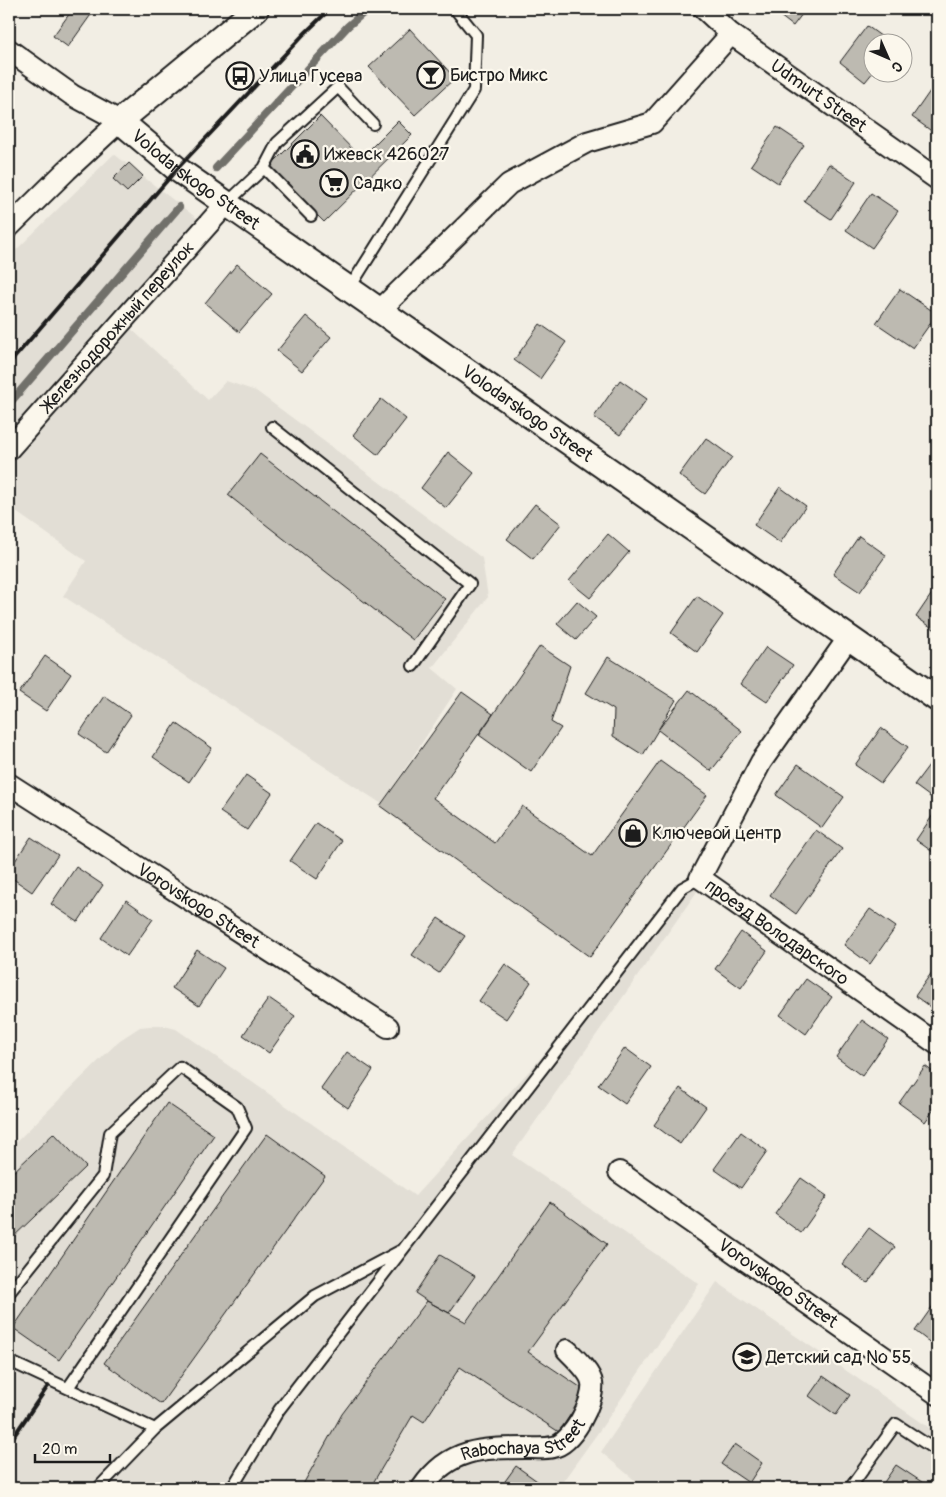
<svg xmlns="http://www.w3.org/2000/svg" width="946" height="1497" viewBox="0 0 946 1497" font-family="Pangolin,sans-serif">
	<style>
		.built { fill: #e2ded5 }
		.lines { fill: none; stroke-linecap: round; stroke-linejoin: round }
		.stream { stroke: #716f6b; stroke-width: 8 }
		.building { fill: #bdbab1; stroke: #1c1c1c }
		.service-casing { stroke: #1c1c1c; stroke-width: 14 }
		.minor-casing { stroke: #1c1c1c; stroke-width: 24 }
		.tertiary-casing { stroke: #1c1c1c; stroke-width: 28 }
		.service { stroke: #fbf7ec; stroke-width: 10 }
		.minor { stroke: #fbf7ec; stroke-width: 20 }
		.tertiary { stroke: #fbf7ec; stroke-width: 24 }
		.rail { stroke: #1c1c1c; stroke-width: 4 }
		.labels { text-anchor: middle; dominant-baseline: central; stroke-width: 4.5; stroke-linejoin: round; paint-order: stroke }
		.poi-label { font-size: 18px; fill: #1c1c1c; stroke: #fbf7ec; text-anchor: start }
		.street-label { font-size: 18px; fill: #1c1c1c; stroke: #fbf7ec }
	</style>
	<rect width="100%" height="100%" fill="#f2eee4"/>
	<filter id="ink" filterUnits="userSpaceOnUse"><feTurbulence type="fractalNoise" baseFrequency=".02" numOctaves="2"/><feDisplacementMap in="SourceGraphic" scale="10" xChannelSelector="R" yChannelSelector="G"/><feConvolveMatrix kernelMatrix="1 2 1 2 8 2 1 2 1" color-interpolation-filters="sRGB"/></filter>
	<g filter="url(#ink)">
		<path class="built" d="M114 154 203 223 127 325 208 400 226 381 256 391 482 558 488 597 432 668 457 689 382 804 63 596 86 561 9 507V257Z
			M682 879 698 890 512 1155 699 1284 602 1427 558 1488H9V1149L120 1040 140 1027 160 1025 176 1029 415 1196 603 990Z
			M717 1282 937 1433V1488H644L601 1452Z"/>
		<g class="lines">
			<path class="stream" d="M216 168 348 26 368 9
				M9 404 179 207"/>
		</g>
		<path class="building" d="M73 9H95L68 47 53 36Z
			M771 9H806L793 26Z
			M867 26 889 42H874V71L865 82 840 62Z
			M410 29 455 78 415 115 369 67Z
			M937 81V135L912 117Z
			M320 116 361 158 398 121 412 135 324 222 269 167Z
			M777 127 804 145 778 183 751 165Z
			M129 163 143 176 127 192 113 179Z
			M829 164 856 182 831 219 804 201Z
			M871 193 898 211 872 248 846 230Z
			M237 264 272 294 239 332 205 303Z
			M900 289 937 314 913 348 876 323Z
			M306 316 331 337 302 371 277 351Z
			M540 324 566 342 540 379 514 360Z
			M620 380 647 399 620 435 594 417Z
			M381 399 406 419 378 455 353 435Z
			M706 438 732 457 705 494 679 475Z
			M448 452 474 473 446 508 421 488Z
			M260 454 445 599 413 640 228 495Z
			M780 487 806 506 780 543 754 525Z
			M535 504 561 524 533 559 507 539Z
			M608 534 629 552 590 598 569 581Z
			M859 536 886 555 860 592 833 574Z
			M937 586V631L916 617Z
			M697 596 723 615 697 652 671 633Z
			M577 601 596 617 576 640 557 624Z
			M540 646 570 666 551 722 561 728 531 772 479 735Z
			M766 647 793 665 767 702 740 684Z
			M45 656 71 674 46 711 19 693Z
			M608 657 676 700 643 755 613 736 614 710 586 693Z
			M689 690 742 731 711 771 658 730Z
			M462 692 493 714 433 798 495 843 522 806 592 856 660 761 707 795 590 957 380 806Z
			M104 696 131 715 106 752 79 734Z
			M176 723 212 748 189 782 153 757Z
			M881 728 908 747 881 783 855 765Z
			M932 761 937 765V802L914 785Z
			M798 764 844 797 822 828 776 795Z
			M246 775 272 793 247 830 220 812Z
			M937 809V855L916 840Z
			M316 823 342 841 317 879 290 861Z
			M816 830 842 849 796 914 770 895Z
			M31 837 58 855 32 892 9 876V870Z
			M76 867 103 885 78 922 51 904Z
			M126 900 153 919 127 956 101 938Z
			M870 909 896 927 870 964 844 945Z
			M438 918 465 936 439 973 412 955Z
			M741 932 767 951 741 988 715 969Z
			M197 950 224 968 199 1006 172 988Z
			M505 964 531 982 506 1019 479 1001Z
			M937 965V1012L915 996Z
			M806 979 832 997 806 1034 780 1015Z
			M269 998 295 1016 269 1053 243 1035Z
			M862 1020 888 1039 862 1076 836 1057Z
			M625 1048 651 1067 625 1104 598 1085Z
			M347 1052 373 1070 348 1108 321 1089Z
			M925 1066 937 1075V1105L925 1122 899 1103Z
			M680 1088 706 1107 680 1144 654 1125Z
			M167 1103 214 1135 59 1360 13 1328Z
			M741 1132 767 1151 741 1188 714 1169Z
			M54 1133 86 1167 9 1241V1176Z
			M267 1134 325 1176 161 1404 104 1363Z
			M801 1178 827 1196 801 1233 775 1214Z
			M550 1202 607 1244 528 1352 586 1391 559 1432 460 1367 424 1422 413 1415 370 1488H301L342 1414 427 1301 466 1322Z
			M869 1228 895 1247 868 1283 842 1264Z
			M440 1255 475 1276 449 1313 427 1301 415 1293Z
			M937 1300V1348L915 1331Z
			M823 1376 850 1395 836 1415 809 1396Z
			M735 1444 762 1463 749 1483 721 1464Z
			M896 1465 931 1488H880Z
			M516 1466 547 1488H500Z
			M809 1481 819 1488H804Z"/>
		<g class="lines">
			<g class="service-casing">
				<path id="service" d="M264 168 277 143 338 87 373 124
					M227 203 264 168 311 216
					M349 289 474 90 476 35 455 9
					M272 427 470 584 413 666
					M9 1293 103 1176 110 1133 180 1067 237 1107 246 1128 68 1388
					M9 1361 155 1429
					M98 1488 155 1429 315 1296 400 1251
					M232 1488 279 1410 682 888 700 878
					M850 1488 896 1424 937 1451"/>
			</g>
			<g class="minor-casing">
				<g id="minor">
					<path id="s1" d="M704 9 731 34 937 179"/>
					<path d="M9 50 72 95 120 121 67 170 9 227"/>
					<path d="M380 310 509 184 587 142 652 123 731 34"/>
					<path id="s2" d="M9 449 227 203"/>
					<path id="s3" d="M849 637 761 762 700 878 937 1044"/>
					<path id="s4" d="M9 784 388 1027"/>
					<path id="s5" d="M619 1172 937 1394"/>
					<path id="s6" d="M422 1488C449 1448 482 1448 526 1448 535 1448 545 1449 553 1447 572 1444 595 1401 592 1383 591 1373 574 1357 567 1350"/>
				</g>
			</g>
			<g class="tertiary-casing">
				<g id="tertiary">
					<path id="s7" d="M256 9 120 121 177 169 937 699"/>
				</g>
			</g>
			<use href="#service" class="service"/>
			<use href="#minor" class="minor"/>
			<use href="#tertiary" class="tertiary"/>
			<path class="rail" d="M9 364 177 169 304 34 330 9
				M9 1443 48 1386"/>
		</g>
	</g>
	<defs>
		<g id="bar-ring" transform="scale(1.4375)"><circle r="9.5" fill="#fbf7ec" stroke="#1c1c1c" stroke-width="1.5"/><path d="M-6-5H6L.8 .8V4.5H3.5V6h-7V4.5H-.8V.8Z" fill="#1c1c1c"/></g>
		<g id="bus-ring" transform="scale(1.4375)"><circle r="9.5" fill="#fbf7ec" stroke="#1c1c1c" stroke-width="1.5"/><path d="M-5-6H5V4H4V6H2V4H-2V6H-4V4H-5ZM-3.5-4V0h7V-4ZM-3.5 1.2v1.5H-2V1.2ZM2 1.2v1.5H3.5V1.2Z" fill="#1c1c1c"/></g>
		<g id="civic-ring" transform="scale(1.4375)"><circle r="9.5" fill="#fbf7ec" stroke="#1c1c1c" stroke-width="1.5"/><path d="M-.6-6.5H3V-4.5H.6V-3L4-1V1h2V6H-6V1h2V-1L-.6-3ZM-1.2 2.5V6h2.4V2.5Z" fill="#1c1c1c"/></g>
		<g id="supermarket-ring" transform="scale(1.4375)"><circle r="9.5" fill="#fbf7ec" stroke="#1c1c1c" stroke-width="1.5"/><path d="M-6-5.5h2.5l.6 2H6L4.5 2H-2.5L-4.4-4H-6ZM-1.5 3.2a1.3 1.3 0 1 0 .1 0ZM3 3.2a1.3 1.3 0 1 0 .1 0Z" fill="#1c1c1c"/></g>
		<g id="shop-ring" transform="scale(1.4375)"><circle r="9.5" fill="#fbf7ec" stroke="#1c1c1c" stroke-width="1.5"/><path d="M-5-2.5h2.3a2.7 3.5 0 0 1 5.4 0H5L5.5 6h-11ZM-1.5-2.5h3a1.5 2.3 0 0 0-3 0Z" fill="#1c1c1c"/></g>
		<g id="school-ring" transform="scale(1.4375)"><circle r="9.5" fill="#fbf7ec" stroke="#1c1c1c" stroke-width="1.5"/><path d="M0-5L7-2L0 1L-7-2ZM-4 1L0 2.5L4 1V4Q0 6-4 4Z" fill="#1c1c1c"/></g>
	</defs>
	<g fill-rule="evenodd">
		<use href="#bar-ring" x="431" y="75"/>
		<use href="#bus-ring" x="240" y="76"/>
		<use href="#civic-ring" x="305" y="154"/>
		<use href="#supermarket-ring" x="334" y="183"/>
		<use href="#shop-ring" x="633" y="833"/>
		<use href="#school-ring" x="747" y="1357"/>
	</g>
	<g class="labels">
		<g class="poi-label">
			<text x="450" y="75">Бистро Микс</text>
			<text x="259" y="76">Улица Гусева</text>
			<text x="324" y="154">Ижевск 426027</text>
			<text x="353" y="183">Садко</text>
			<text x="652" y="833">Ключевой центр</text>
			<text x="766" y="1357">Детский сад № 55</text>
		</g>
		<g class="street-label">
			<text stroke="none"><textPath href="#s1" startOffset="144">Udmurt Street</textPath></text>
			<text stroke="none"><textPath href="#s7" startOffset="272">Volodarskogo Street</textPath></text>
			<text stroke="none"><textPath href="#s2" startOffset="164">Железнодорожный переулок</textPath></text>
			<text stroke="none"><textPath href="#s7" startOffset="678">Volodarskogo Street</textPath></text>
			<text stroke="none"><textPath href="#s4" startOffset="225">Vorovskogo Street</textPath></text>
			<text stroke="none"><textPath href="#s3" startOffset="378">проезд Володарского</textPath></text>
			<text stroke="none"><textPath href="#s5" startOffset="194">Vorovskogo Street</textPath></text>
			<text stroke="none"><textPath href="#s6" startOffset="118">Rabochaya Street</textPath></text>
		</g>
	</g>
	<rect width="946" height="1497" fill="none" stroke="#fbf7ec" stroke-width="30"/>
	<rect x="15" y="15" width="916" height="1467" fill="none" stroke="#1c1c1c" stroke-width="2" filter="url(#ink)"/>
	<g transform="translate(888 58) rotate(135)"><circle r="24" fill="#fbf7ec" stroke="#a29f99"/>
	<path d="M0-4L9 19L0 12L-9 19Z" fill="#1c1c1c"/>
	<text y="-8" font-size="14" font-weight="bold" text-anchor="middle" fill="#1c1c1c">С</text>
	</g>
	<path d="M35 1454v8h75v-8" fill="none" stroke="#1c1c1c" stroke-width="2.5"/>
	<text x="42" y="1454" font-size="15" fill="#1c1c1c" stroke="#fbf7ec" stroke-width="4" paint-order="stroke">20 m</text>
</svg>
